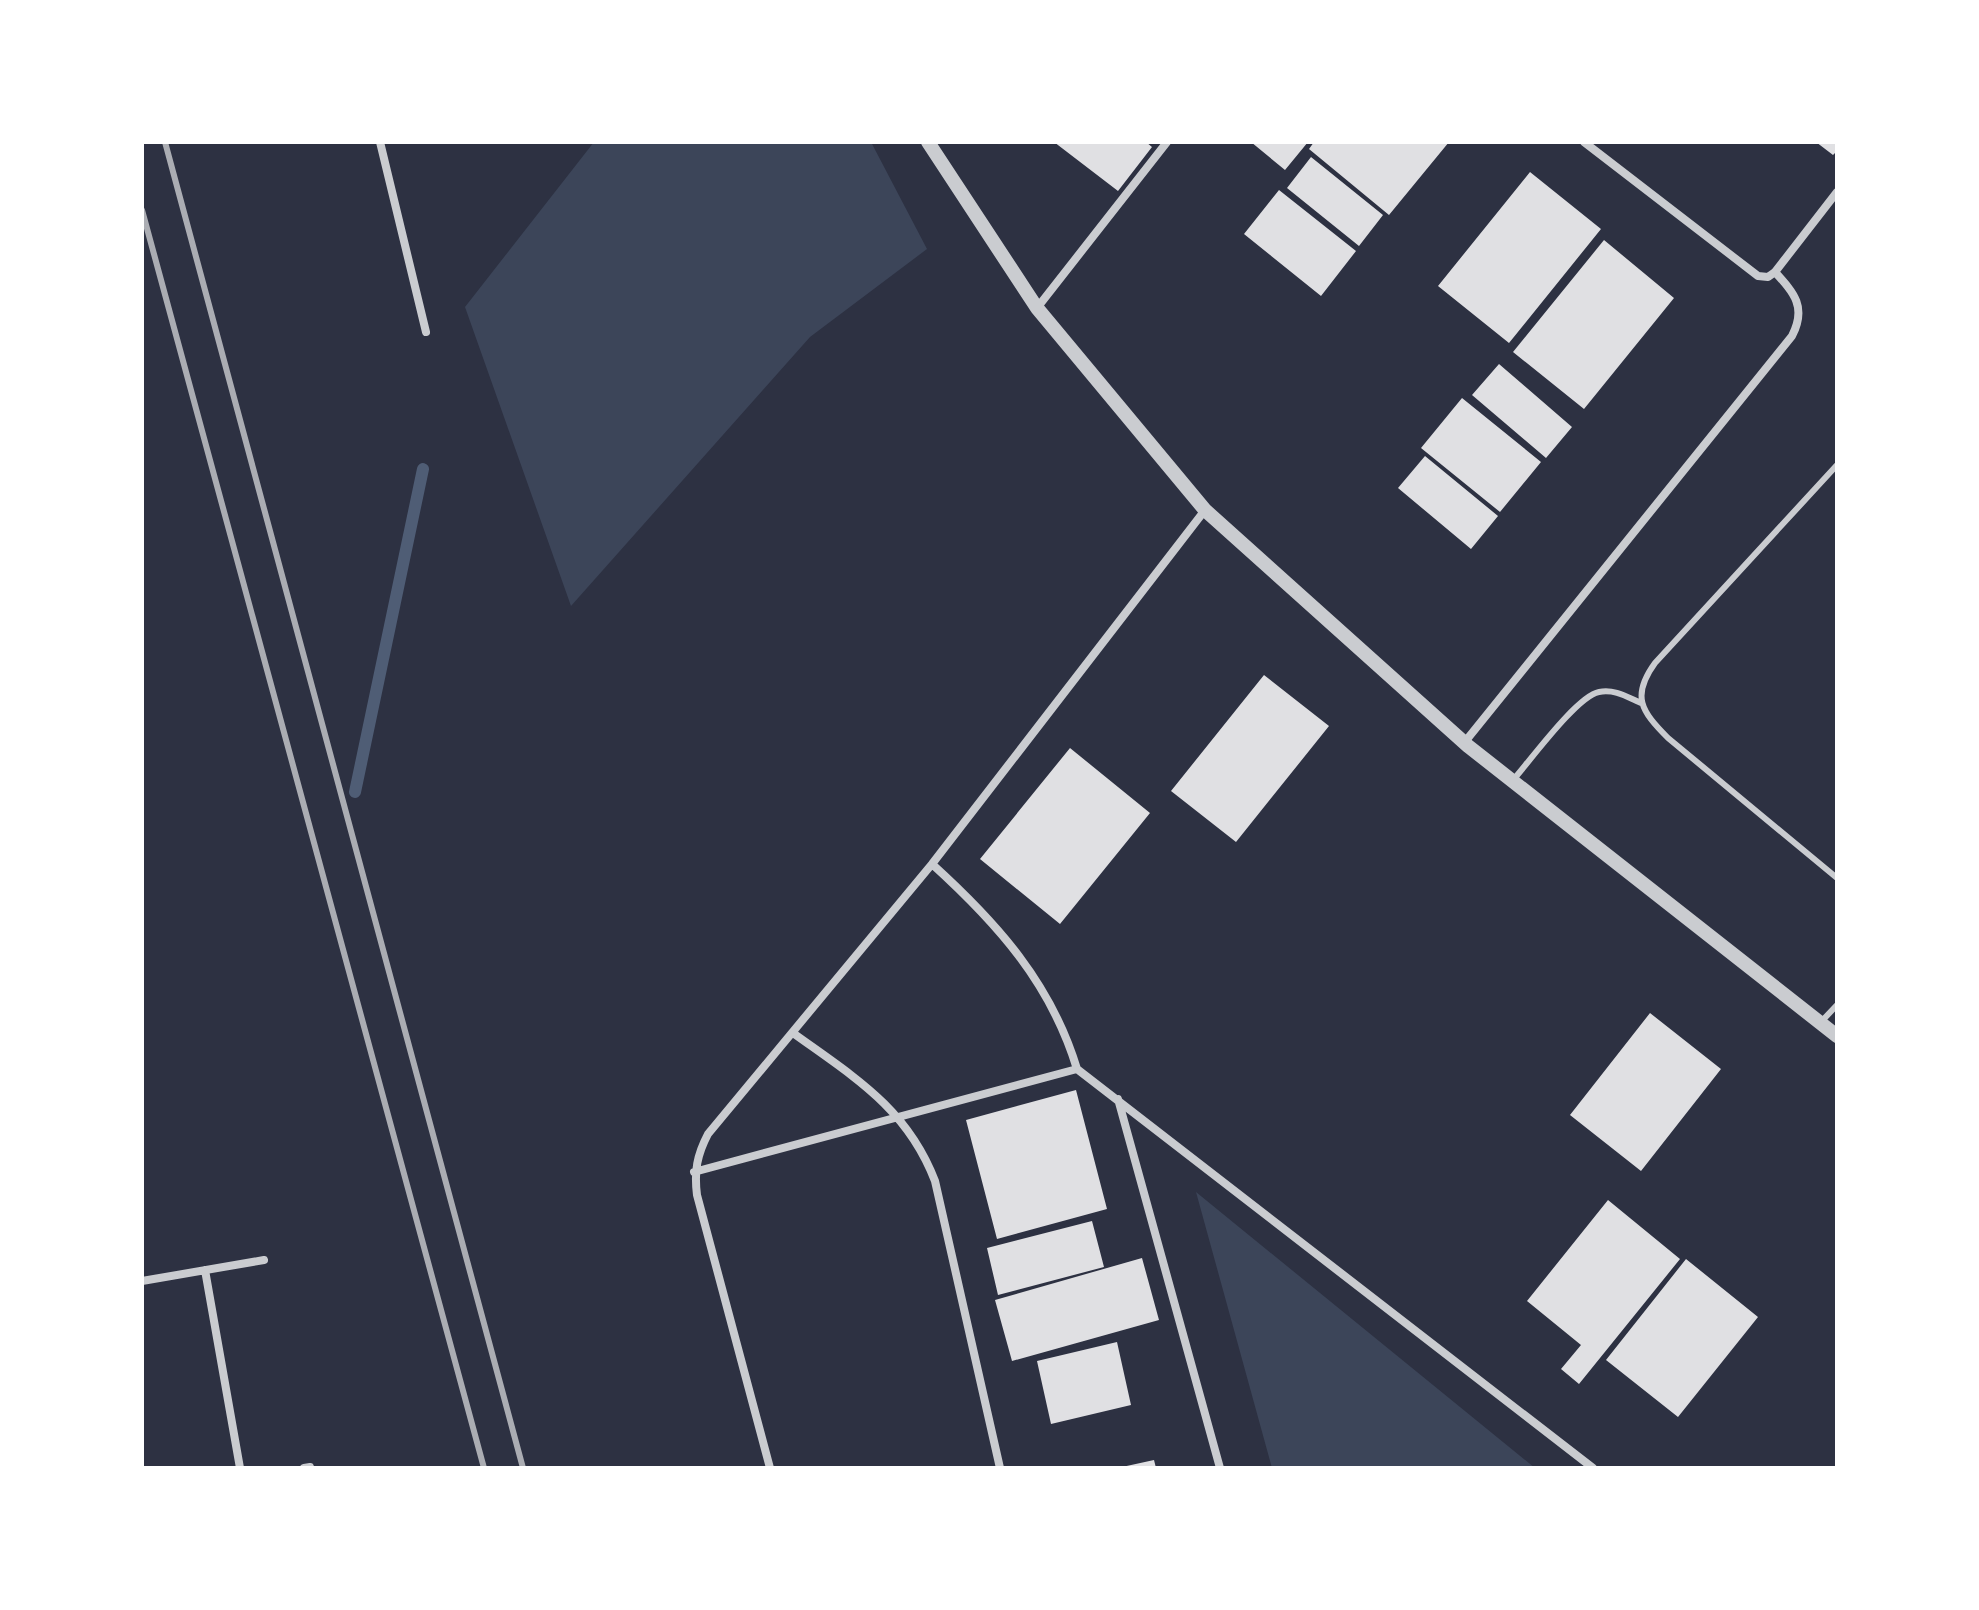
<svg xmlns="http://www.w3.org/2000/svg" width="1979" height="1610" viewBox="0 0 1979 1610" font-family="'Fira Sans',sans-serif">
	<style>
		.green { fill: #3c4559 }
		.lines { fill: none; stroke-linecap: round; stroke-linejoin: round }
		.stream { stroke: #4f5d75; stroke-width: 12 }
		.building { fill: #e0e0e3 }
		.service { stroke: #caccd0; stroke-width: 6 }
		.minor { stroke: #caccd0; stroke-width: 8 }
		.tertiary { stroke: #caccd0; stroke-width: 14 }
		.rail { stroke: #abadb3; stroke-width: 6 }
	</style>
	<rect width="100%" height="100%" fill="#2d3142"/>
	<path class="green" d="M594 142H871L927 249 810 337 571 606 465 307Z
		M1196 1192 1535 1468H1272Z"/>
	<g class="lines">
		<path class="stream" d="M355 792 423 469"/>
	</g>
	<path class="building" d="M1054 142H1146L1152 147 1118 191Z
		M1251 142H1308L1285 170Z
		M1314 142H1449L1389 215 1309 149Z
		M1816 142H1837V151L1833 155Z
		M1311 157 1383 215 1359 246 1287 188Z
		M1530 172 1601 229 1509 343 1438 286Z
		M1279 190 1356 251 1321 296 1244 234Z
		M1604 240 1674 298 1584 409 1513 352Z
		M1499 364 1572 427 1546 458 1472 395Z
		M1462 398 1541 462 1500 512 1421 448Z
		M1425 456 1498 516 1471 549 1398 488Z
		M1264 675 1329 726 1236 842 1171 791Z
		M1070 748 1150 813 1060 924 980 859Z
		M1650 1013 1721 1069 1641 1171 1570 1115Z
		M1076 1090 1107 1209 997 1239 966 1120Z
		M1608 1200 1680 1259 1579 1384 1561 1369 1581 1345 1527 1301Z
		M1092 1221 1104 1267 998 1295 987 1248Z
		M1142 1258 1159 1320 1012 1361 995 1300Z
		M1686 1259 1758 1317 1678 1417 1606 1360Z
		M1117 1342 1131 1405 1051 1424 1037 1361Z
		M1154 1460 1156 1468H1122V1467Z"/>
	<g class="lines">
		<path class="service" d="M1837 465 1655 663C1631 696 1641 711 1668 738L1837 878
			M1513 780C1530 761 1577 696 1599 692 1615 689 1627 697 1641 703
			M1820 1023 1837 1005"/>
		<path class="minor" d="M380 142 426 332
			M1584 142 1758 276 1768 277 1775 272 1837 192
			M1037 308 1167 142
			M1464 743 1792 336C1807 307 1794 293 1775 272
			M932 864C997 923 1051 983 1077 1069L1593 1468
			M793 1033C854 1077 907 1108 935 1181L1000 1468
			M1118 1099 1220 1468
			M694 1172 1077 1069
			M205 1270 240 1468
			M142 1281 264 1260
			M304 1468 310 1467
			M770 1468 697 1195C694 1171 697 1155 708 1134L932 864 1205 510"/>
		<path class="tertiary" d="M928 142 1037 308 1205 510 1468 746 1837 1036"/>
		<path class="rail" d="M165 142 523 1468
			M142 210 484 1468"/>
	</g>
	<rect width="1979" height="1610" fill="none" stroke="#ffffff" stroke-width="288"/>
</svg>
